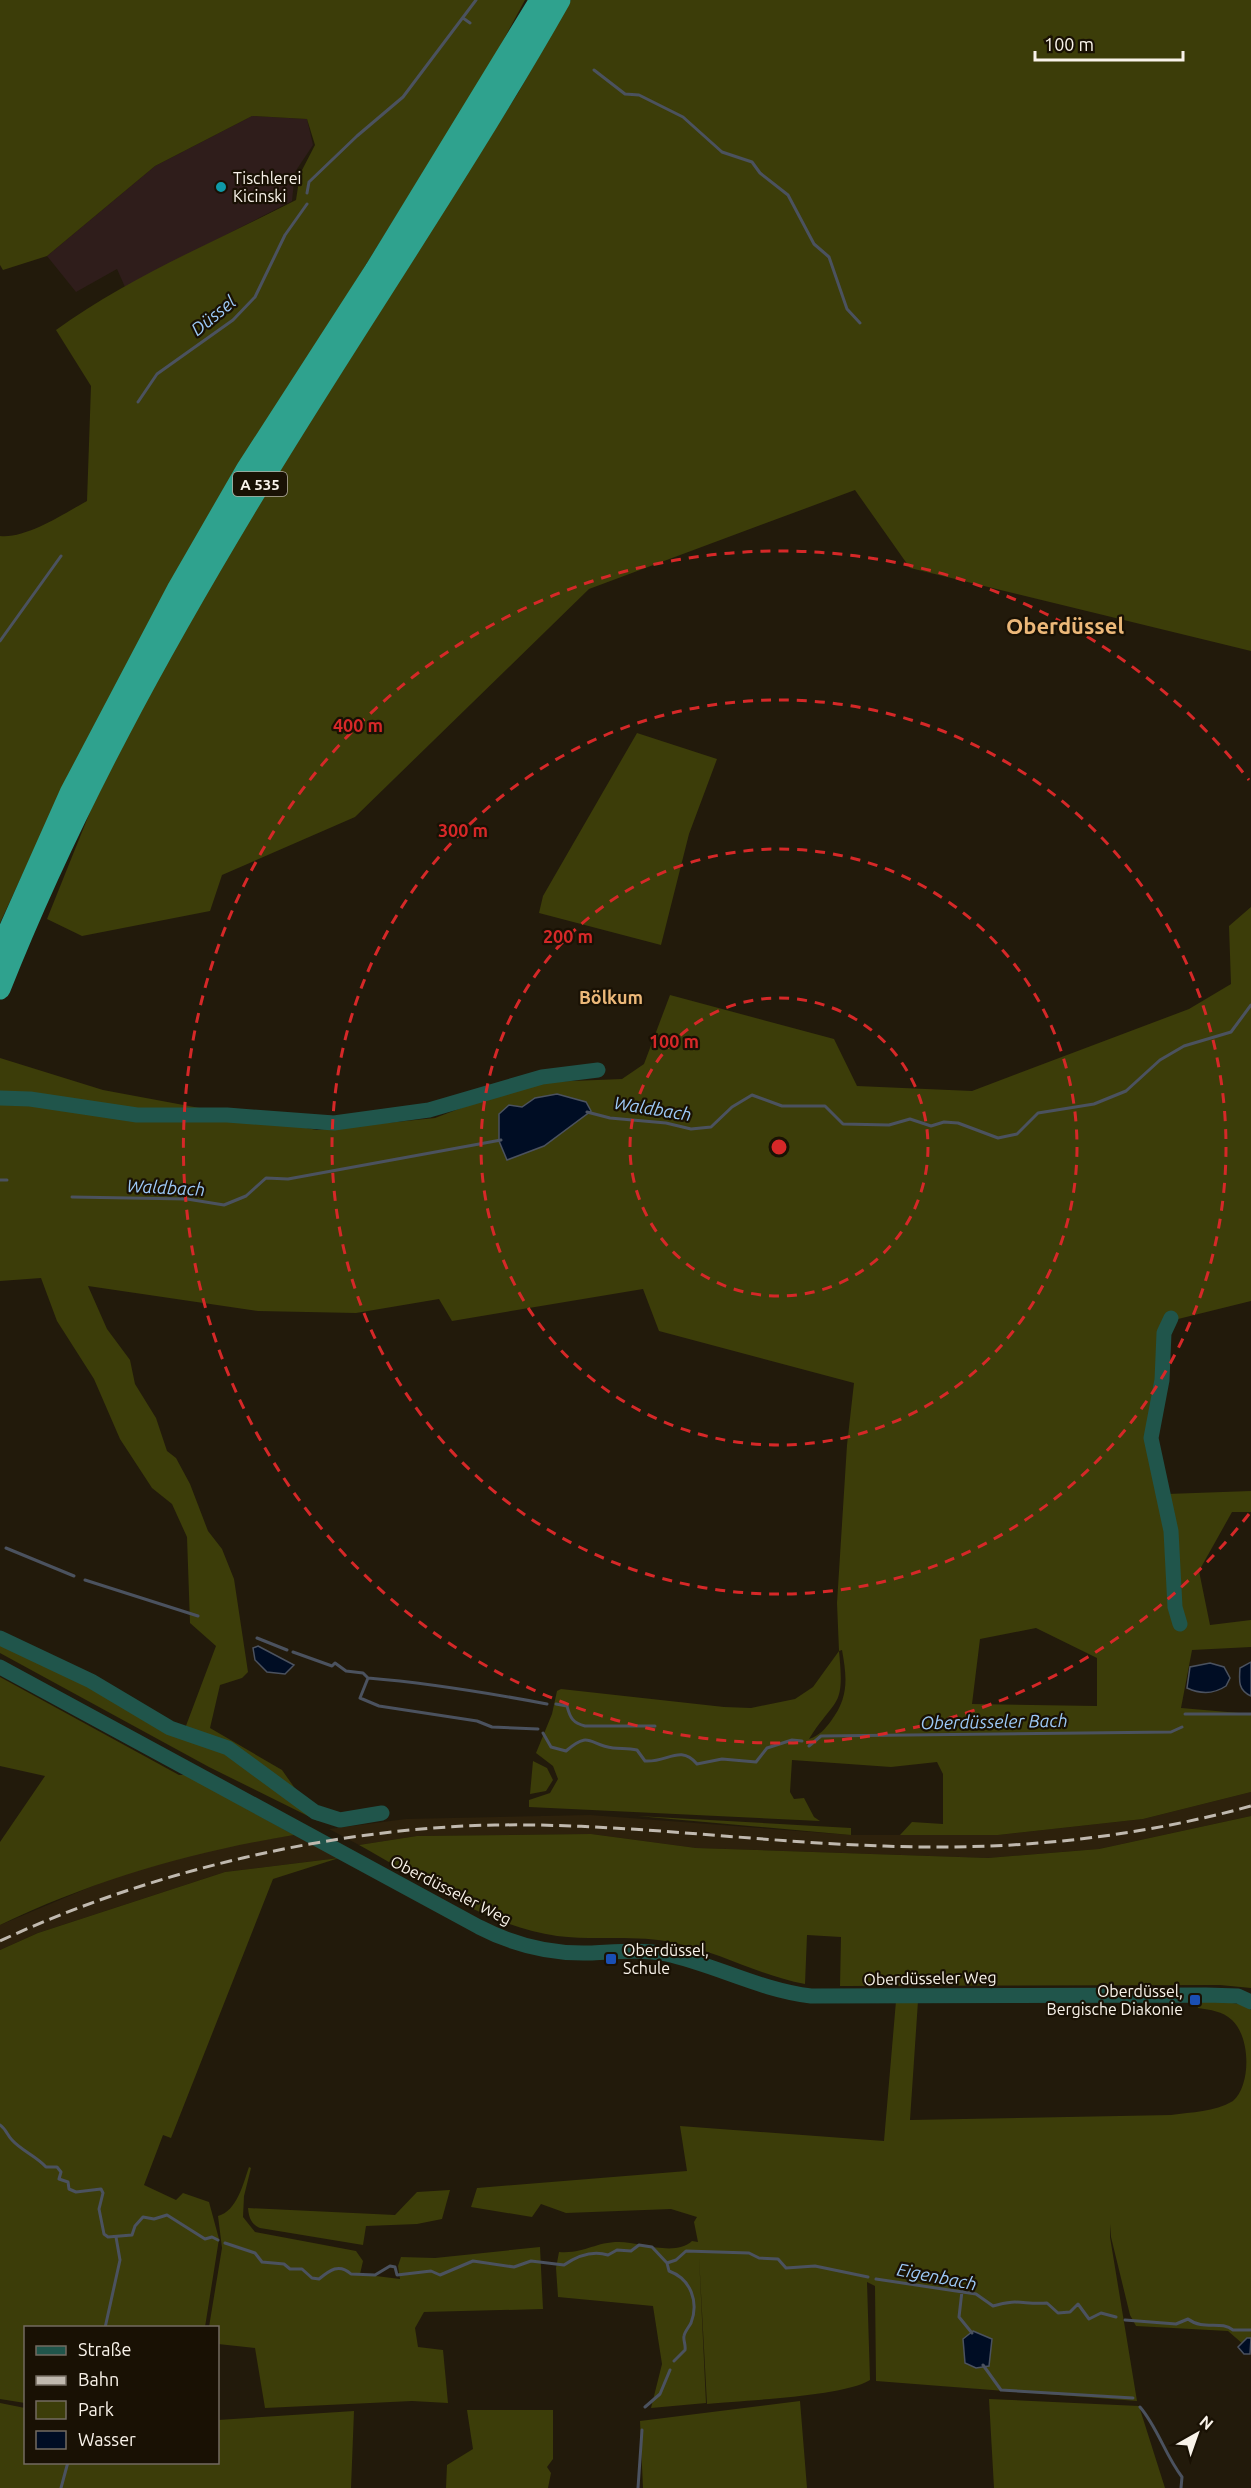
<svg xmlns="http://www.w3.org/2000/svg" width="1251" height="2488" viewBox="0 0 1251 2488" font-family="Ubuntu,sans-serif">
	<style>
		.commercial { fill: #2f1d1b }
		.built { fill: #2d210c }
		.green { fill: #3c3d09; fill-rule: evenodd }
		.water { fill: #000d24; stroke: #4b525f; stroke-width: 1.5 }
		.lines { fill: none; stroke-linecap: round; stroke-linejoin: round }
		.stream { stroke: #4b525f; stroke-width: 3 }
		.minor { stroke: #20554b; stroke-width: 15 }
		.highway { stroke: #2fa28e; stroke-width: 21 }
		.rail { stroke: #c0b9af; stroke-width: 3; stroke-dasharray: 12 6; stroke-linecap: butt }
		.ring { fill: none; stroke: #d62828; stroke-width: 3; stroke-dasharray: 10 8 }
		.culture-dot { fill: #0f9aa8; stroke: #191104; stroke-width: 2 }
		.transit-dot { fill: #1a4fb4; stroke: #191104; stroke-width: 2 }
		.labels { text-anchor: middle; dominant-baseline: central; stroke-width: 4.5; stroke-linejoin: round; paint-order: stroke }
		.shield { fill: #191104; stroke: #b6afa5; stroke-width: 1.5 }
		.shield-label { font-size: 15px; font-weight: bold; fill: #f9f3ea }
		.poi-label { font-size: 16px; fill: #f9f3ea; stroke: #191104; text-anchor: start }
		.street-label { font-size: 16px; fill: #f9f3ea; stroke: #191104 }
		.water-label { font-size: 18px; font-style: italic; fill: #9dc9f7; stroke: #191104 }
		.neighbourhood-label { font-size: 18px; font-weight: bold; fill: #ecb879; stroke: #191104 }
		.district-label { font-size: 22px; font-weight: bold; fill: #ecb879; stroke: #191104 }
		.centre { fill: #d62828; stroke: #191104; stroke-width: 3 }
		.ring-label { font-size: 18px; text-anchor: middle; font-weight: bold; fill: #d62828; stroke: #191104; stroke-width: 4.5; stroke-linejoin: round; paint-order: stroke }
	</style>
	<rect width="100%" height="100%" fill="#221a0b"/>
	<path class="commercial" d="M252 116 307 119 313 145 295 172 292 201 125 287 117 269 76 292 47 256 155 166Z"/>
	<path class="built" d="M1251 1792V1816L1099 1849 988 1858 696 1848 591 1834 417 1836 359 1845 329 1829 406 1819 590 1815 851 1835H998L1143 1819Z
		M294 1835 339 1858 225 1872 38 1933 0 1950V1925L114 1877 220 1847Z"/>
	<path class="green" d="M0 0H525L491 63 339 308 61 791 0 923V536C26 539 65 513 87 501L91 386 56 330C129 277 216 241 296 200L300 174 315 145 307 119 252 116 155 166 47 256 3 270 0 265Z
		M571 0H1251V651L910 568 855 490 589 589 355 817 222 875 210 911 82 936 47 919 94 802 138 715 235 541 518 93Z
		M637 733 717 759 689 834 661 945 539 913 543 896Z
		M1251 907V1301L1170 1321 1155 1429 1167 1494 1251 1491V1512H1232L1199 1571 1210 1625 1251 1620V1647L1192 1650 1181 1708 1251 1714V1792L1143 1819 998 1835H900L912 1822 943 1824V1774L937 1762 891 1767 792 1760 790 1792 794 1799 804 1798 814 1817 820 1821 529 1807V1800L550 1793 558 1779 553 1766 536 1753 552 1714 557 1691 561 1689 724 1707 751 1708 795 1699 813 1687 839 1651 837 1603 847 1445 854 1383 659 1331 643 1289 452 1321 439 1299 356 1313 258 1311 88 1286 107 1329 130 1360 135 1384 156 1418 167 1451 176 1458 190 1484 208 1531 222 1549 234 1579 248 1672 242 1678 220 1685 210 1728 282 1770 318 1821 209 1767 0 1653V1633L181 1739 216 1646 190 1623 187 1537 172 1504 152 1488 120 1439 94 1379 57 1321 41 1278 0 1281V1058L103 1090 317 1130 435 1118 495 1095 498 1084 622 1079 644 1064 670 995 834 1039 857 1086 972 1091 1189 1009 1231 984 1229 926ZM1036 1628 1097 1658V1706L972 1704 980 1639ZM842 1650C847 1678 849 1697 831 1721 825 1729 819 1736 809 1739 836 1696 845 1710 839 1651Z
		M0 1677 179 1775H186L294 1835C191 1852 94 1880 0 1925V1842L45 1776 0 1766Z
		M533 1761 547 1768 553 1780 546 1791 530 1794Z
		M637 1816 851 1828V1835Z
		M1251 1816V1988L1220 1985 840 1986 841 1937 807 1935 805 1984C760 1976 720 1952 675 1943 636 1934 597 1941 557 1936 486 1926 421 1879 359 1845L417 1836 591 1834 696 1848 988 1858 1099 1849Z
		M339 1858 273 1879 171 2138 163 2135 144 2185 176 2200 183 2193 209 2202 219 2239 205 2327 26 2328 25 2403 0 2399V1950L38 1933 225 1872Z
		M1207 1999 1245 2005 1251 2010V2351L1228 2331 1136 2326 1130 2315 1111 2237V2224L1110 2237 1137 2401 876 2381 875 2286 867 2282 870 2380C842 2397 743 2400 707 2404L699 2256 706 2403 651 2408 662 2364 653 2306 558 2297 556 2268 559 2252C585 2254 594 2242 619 2242 640 2242 675 2257 692 2241L698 2242 694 2222 697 2217 671 2209 566 2213 541 2204 532 2217 471 2207 477 2188 687 2171 680 2126 884 2141 896 2001H918L910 2120 1171 2115C1192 2112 1214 2112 1233 2101 1251 2085 1251 2038 1232 2020 1222 2011 1211 2010 1198 2008L1197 2003Z
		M249 2167 251 2168 244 2196 243 2217 255 2232 356 2251 363 2261 360 2274 400 2279 398 2266 401 2257 435 2258 540 2247 543 2309 424 2312 415 2328 418 2347 443 2350 448 2403 412 2401 265 2408 255 2348 218 2344V2328L209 2327 222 2248 218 2216C237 2211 243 2184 249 2167Z
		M450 2190 442 2219 417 2224 366 2226 363 2245 260 2228C251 2224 249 2218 248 2208L395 2215 417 2192Z
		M989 2399 1139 2406 1165 2488H994Z
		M800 2401 807 2488H643L640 2421Z
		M0 2403 25 2408 26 2462H218V2420L354 2411 351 2488H0Z
		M467 2410H553V2459L547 2467 551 2473 548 2488H446L447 2465 473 2449Z"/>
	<path class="water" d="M557 1094 586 1102 591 1111 544 1146 507 1160 499 1141V1114L509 1105 522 1107 535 1098Z
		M258 1646 294 1665 285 1674 267 1672 255 1660 253 1648Z
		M1251 1662V1696C1238 1690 1239 1681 1240 1668Z
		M1210 1663 1224 1667 1230 1678 1226 1686C1214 1694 1200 1694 1187 1688L1190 1667Z
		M973 2331 992 2339 989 2366 976 2368 965 2363 963 2339Z
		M1247 2338H1251L1250 2354H1244L1238 2347Z"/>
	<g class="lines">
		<path class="stream" d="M463 18 470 23
			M594 70 625 94 639 95 683 117 722 152 752 162 760 173 788 195 814 244 829 257 847 309 860 323
			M307 193 309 182 357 136 403 97 476 0
			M138 402 157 374 233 320 255 297 285 235 307 204
			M0 641 61 556
			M587 1112 610 1118 666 1123 691 1129 711 1127 732 1107 752 1095 782 1106H825L843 1124 889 1125 910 1119 931 1126 944 1122 958 1123 998 1138 1017 1134 1038 1113 1094 1104 1126 1091 1160 1060 1184 1046 1231 1032 1251 1005
			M0 1180H7
			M72 1197 187 1199 224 1205 246 1196 266 1178 288 1179 501 1140
			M6 1548 74 1576
			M85 1580 198 1616
			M257 1638 287 1650
			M293 1652 332 1666 335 1663 346 1671 363 1673 368 1678
			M368 1678 360 1698 379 1706 477 1721 492 1727 538 1729
			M368 1678C428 1683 489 1693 547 1704
			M556 1704 567 1706C570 1718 573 1723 585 1726H655
			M1185 1714H1251
			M543 1733 551 1747 566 1751C590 1730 589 1745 613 1748 621 1749 628 1748 637 1750L645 1761C667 1763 680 1744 697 1764L722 1759 756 1762 767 1748 792 1740 802 1741
			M809 1746 821 1736 1171 1732 1182 1727
			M0 2125C6 2129 7 2135 12 2140 22 2151 36 2156 46 2167H57L61 2172 59 2179 68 2182 69 2189 76 2192 101 2189 103 2193 99 2209 104 2234 108 2237 132 2235 135 2226 143 2217 154 2219 167 2215 205 2239 212 2237 218 2240
			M225 2243 255 2253 262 2262 284 2264 290 2269H302L312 2278 319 2279C330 2270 339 2263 351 2274L375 2275 390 2266 395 2267 397 2275 431 2271 440 2275 473 2261 514 2267 531 2261 564 2265C577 2256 592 2250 608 2255L617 2250 631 2251 639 2245 652 2247 667 2263 676 2260 686 2251 749 2253 759 2258 778 2259 786 2268 815 2266 868 2277
			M667 2263 669 2271C691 2279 699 2302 691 2323 689 2327 685 2331 684 2336 683 2340 686 2345 685 2350L674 2361
			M876 2279 976 2294 993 2306C1018 2298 1024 2305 1047 2303L1058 2313 1070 2312 1078 2304 1089 2319 1101 2313 1116 2317
			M962 2291 959 2317 972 2333
			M1125 2320 1176 2324 1188 2319C1204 2331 1221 2320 1233 2330H1251
			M105 2328 120 2260 116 2237
			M983 2365 1001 2390 1133 2398
			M645 2407 660 2394 670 2370
			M1140 2407C1158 2428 1165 2455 1182 2477L1181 2488
			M61 2488 68 2462
			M638 2488 642 2430"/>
		<path class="minor" d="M0 1098 30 1099 137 1115H227L334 1123 429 1110 542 1077 598 1070
			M1171 1318 1164 1333 1162 1380 1151 1438 1171 1531 1175 1607 1180 1624
			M0 1638 91 1681 170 1728 228 1748 315 1812 340 1820 382 1813
			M0 1667 479 1927C514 1945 550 1954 589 1953 615 1952 641 1949 666 1954 716 1965 760 1990 811 1996L1206 1995 1238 1996 1251 2002"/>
		<path class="highway" d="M0 950 70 793 178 588 246 470 375 270 540 0
			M0 989C70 812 163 644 262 481 360 320 467 164 560 0"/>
		<path class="rail" d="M0 1941C147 1872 332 1828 495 1825 625 1823 754 1842 884 1846 1008 1851 1131 1839 1251 1806"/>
	</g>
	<g class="ring">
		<circle cx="779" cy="1147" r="149"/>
		<circle cx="779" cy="1147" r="298"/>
		<circle cx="779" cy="1147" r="447"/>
		<path d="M1249 1514A596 596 0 1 1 1249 780"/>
	</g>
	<circle class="culture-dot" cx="221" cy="187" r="6"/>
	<g class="transit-dot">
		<rect x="605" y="1953" width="12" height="12" rx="3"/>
		<rect x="1189" y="1994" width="12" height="12" rx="3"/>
	</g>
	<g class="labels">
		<rect class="shield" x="233" y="472" width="54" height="24" rx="4.5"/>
		<g class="shield-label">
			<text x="260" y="484">A 535</text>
		</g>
		<g class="poi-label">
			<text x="233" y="178">Tischlerei<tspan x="233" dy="18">Kicinski</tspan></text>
			<text x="623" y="1950">Oberdüssel,<tspan x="623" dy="18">Schule</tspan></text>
			<text x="1183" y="1991" text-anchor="end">Oberdüssel,<tspan x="1183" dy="18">Bergische Diakonie</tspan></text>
		</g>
		<g class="street-label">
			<text transform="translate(451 1890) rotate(27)">Oberdüsseler Weg</text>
			<text transform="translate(930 1978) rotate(-1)">Oberdüsseler Weg</text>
		</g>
		<g class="water-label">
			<text transform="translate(213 315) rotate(-39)">Düssel</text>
			<text transform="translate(653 1108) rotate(9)">Waldbach</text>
			<text transform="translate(166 1187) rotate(3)">Waldbach</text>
			<text transform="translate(994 1721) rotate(-1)">Oberdüsseler Bach</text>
			<text transform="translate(937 2276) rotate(11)">Eigenbach</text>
		</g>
		<g class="neighbourhood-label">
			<text x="611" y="997">Bölkum</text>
		</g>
		<g class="district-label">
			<text x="1065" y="625">Oberdüssel</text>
		</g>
	</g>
	<circle cx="779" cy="1147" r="9" class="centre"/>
	<g class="ring-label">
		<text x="358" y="732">400 m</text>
		<text x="463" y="837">300 m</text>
		<text x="568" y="943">200 m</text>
		<text x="674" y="1048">100 m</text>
	</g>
	<rect x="24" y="2326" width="195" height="138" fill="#191104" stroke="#736b60" stroke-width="1.5"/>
	<rect x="36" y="2346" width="30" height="9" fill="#20554b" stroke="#736b60" stroke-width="1.5"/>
	<text x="78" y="2356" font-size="18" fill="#f9f3ea">Straße</text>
	<rect x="36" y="2376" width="30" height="9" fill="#c0b9af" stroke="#736b60" stroke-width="1.5"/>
	<text x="78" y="2386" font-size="18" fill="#f9f3ea">Bahn</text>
	<rect x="36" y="2401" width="30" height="18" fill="#3c3d09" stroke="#736b60" stroke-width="1.5"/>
	<text x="78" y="2416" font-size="18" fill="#f9f3ea">Park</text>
	<rect x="36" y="2431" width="30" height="18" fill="#000d24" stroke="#736b60" stroke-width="1.5"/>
	<text x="78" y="2446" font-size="18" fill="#f9f3ea">Wasser</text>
	<g transform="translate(1197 2434) rotate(40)" stroke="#191104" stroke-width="4.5" paint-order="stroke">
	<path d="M0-4.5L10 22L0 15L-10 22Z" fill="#f9f3ea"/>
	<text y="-9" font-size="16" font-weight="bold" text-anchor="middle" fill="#f9f3ea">N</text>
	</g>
	<path d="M1035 51v9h148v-9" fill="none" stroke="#f9f3ea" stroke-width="3"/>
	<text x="1044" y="51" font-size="18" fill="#f9f3ea" stroke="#191104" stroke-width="4.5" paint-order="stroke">100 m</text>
</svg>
